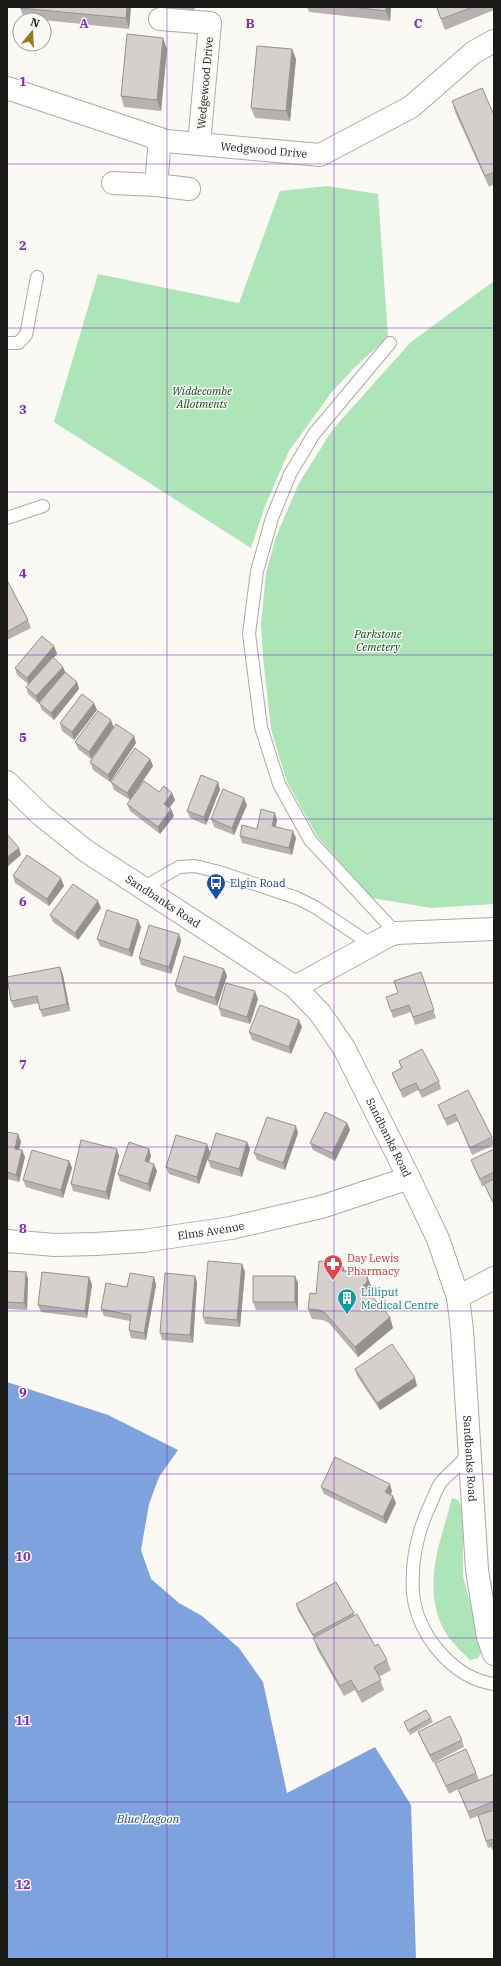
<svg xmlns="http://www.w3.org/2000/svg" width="501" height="1966" viewBox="0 0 501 1966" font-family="'IBM Plex Serif',serif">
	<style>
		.green { fill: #ade5b8 }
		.water { fill: #7ea2dd }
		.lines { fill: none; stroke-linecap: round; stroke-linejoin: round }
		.service-casing { stroke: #abaaa5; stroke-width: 14 }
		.minor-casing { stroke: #abaaa5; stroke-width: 24 }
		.secondary-casing { stroke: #abaaa5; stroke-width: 24 }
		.service { stroke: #fff; stroke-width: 12 }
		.minor { stroke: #fff; stroke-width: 22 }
		.secondary { stroke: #fff; stroke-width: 22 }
		.wall { fill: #b7b2b1 }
		.shaded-wall { fill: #959190 }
		.building { fill: #d5cfce; stroke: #959190 }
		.grid { fill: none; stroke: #7b2cbf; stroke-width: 1; stroke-opacity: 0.55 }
		.labels { text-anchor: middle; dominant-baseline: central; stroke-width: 3; stroke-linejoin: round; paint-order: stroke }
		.street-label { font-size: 11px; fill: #1a1a18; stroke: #faf9f3 }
		.park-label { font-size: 11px; font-style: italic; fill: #004b1f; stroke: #faf9f3 }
		.transit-label { font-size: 11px; fill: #164399; stroke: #faf9f3; text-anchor: start }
		.health-label { font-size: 11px; fill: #be3a42; stroke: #faf9f3; text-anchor: start }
		.culture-label { font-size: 11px; fill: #0d838f; stroke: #faf9f3; text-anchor: start }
		.water-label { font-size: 12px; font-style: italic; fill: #204b91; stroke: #faf9f3 }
		.grid-label { font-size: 13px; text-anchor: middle; font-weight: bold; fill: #7b2cbf; stroke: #faf9f3; stroke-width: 3; stroke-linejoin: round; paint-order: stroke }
	</style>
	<rect width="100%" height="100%" fill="#faf9f3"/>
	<path class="green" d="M327 186 378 194 388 337 354 368 331 393 289 451 265 506 251 548 54 422 98 274 239 303 280 191Z
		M494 281V904L431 908 372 898 317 836 287 782 271 729 263 657 261 625 266 573 276 537 299 483 333 429 411 342Z
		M452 1498 458 1500 463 1509V1576L483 1651 478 1658 470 1660C460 1650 446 1637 441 1624 423 1580 441 1541 452 1498Z"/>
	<path class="water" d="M7 1382 108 1415 178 1450 159 1477 149 1504 141 1550 151 1579 179 1603 202 1616 239 1648 263 1682 287 1793 375 1747 411 1805 416 1959H7Z"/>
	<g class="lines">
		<g class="service-casing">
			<path id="service" d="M7 343H18L26 335 37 277
				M390 343 314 434 290 474 272 518 257 571 249 634 261 727 279 784 310 840 396 933
				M7 518 43 506
				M143 888 179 867 195 866 219 872 297 898 315 907 372 945
				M468 1452C460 1468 452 1469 442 1481 437 1487 434 1496 431 1503 418 1530 411 1562 413 1592 416 1633 452 1678 494 1684"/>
		</g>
		<g class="minor-casing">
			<g id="minor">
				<path d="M160 19 210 23 199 144"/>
				<path id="s1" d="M7 88 166 141 320 155 411 107 474 52 494 41"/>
				<path d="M113 183 156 185 160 139"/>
				<path d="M156 185 189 189"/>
				<path d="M295 987 388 936 396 933 494 929"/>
				<path id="s2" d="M7 1241 55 1245 95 1244 143 1241 231 1228 321 1207 409 1178"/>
				<path d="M458 1297 494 1278"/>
			</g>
		</g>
		<g class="secondary-casing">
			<g id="secondary">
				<path id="s3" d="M7 782 41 815 86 851 295 987 320 1013 344 1048 409 1178 438 1239 458 1297 462 1330 477 1570 488 1637 494 1654"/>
			</g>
		</g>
		<use href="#service" class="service"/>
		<use href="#minor" class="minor"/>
		<use href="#secondary" class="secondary"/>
	</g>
	<path class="wall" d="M131 7 129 29 24 18 20 8Z
		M172 7H195L194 11 173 9Z
		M307 7H391L390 21 309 12Z
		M436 7H494V10L445 30Z
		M167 49 161 111 124 107 121 96Z
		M292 49 296 59 290 121 255 118 251 108Z
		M452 101 494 115V184L489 187 455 112Z
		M7 580 28 620 31 628 7 640Z
		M54 646 57 654 53 658 63 667 65 673 77 682 79 689 54 720 42 710 39 703 47 694 38 703 28 694 26 687 28 684 17 675 15 668Z
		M94 703 97 710 74 740 62 731 60 723Z
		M114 727 134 736 136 743 110 782 93 770 90 762 107 737 91 759 78 749 75 742Z
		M150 759 153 766 130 800 114 790 111 782Z
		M220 789 206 825 190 818 187 811Z
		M172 793 175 800 170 807 171 809 174 816 160 834 130 811 127 804Z
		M247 805 234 835 214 827 211 819Z
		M277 820 276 827 296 838 292 855 242 843 240 836Z
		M13 876 64 886 49 906 15 883Z
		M101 908 78 940 53 922 50 915Z
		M141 927 132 957 100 946 97 939Z
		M179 934 181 941 171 974 141 965 139 958Z
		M60 967 63 975 70 1011 43 1017 40 1010 39 1003 14 1008 11 1001Z
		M224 969 227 976 217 1006 177 992 175 985Z
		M421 972 436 1018 415 1025 411 1012 393 1018 391 1011 398 993Z
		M258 999 250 1024 221 1016 219 1008Z
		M302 1027 291 1054 252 1040 249 1032Z
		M399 1061 439 1081 441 1089 422 1098 418 1090 403 1098 392 1073 401 1068Z
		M468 1090 492 1137 494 1142V1145L472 1155 458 1121 447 1126 438 1105Z
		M347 1123 350 1130 335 1161 313 1150 310 1143Z
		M7 1132 18 1134 21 1142 19 1150H22L25 1157 19 1182 7 1179Z
		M298 1133 285 1170 257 1160 254 1153Z
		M247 1142 250 1149 242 1177 211 1168 208 1160Z
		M149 1149 151 1156 149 1162 157 1171 150 1192 120 1181 118 1174Z
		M494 1149V1205L487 1191 485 1185 482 1186 471 1160Z
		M210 1152 199 1184 169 1174 166 1167Z
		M119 1156 109 1200 73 1191 71 1184Z
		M69 1161 72 1168 63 1198 26 1187 23 1180Z
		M242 1264 245 1272 240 1327 205 1324 203 1317Z
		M7 1271 28 1279 27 1310 7 1309Z
		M345 1271 367 1276 371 1286V1292L370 1294 393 1328 358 1357 329 1323 323 1320 312 1319 308 1309 316 1294Z
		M195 1276 197 1283 193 1343 162 1340 160 1333Z
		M295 1276 298 1283V1310H256L253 1302Z
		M89 1277 92 1285 87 1318 41 1312 38 1305Z
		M154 1277 156 1285 146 1340 131 1338 129 1330 130 1321 104 1316 101 1309 127 1287Z
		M355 1369 417 1386 380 1410 357 1376Z
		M321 1487 392 1491 391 1495 396 1503 386 1524 324 1494Z
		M296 1604 354 1613V1615L375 1646 387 1660 391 1670 379 1677 384 1690 362 1703 355 1690 344 1696 317 1649 314 1638 298 1611Z
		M431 1718 433 1722 410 1735 404 1722Z
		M418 1732 462 1740 464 1747 433 1763 421 1739Z
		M435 1763 476 1773 479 1780 494 1775V1809L486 1813 494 1810V1852L492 1847 488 1848 478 1816 470 1819 458 1789 449 1794Z"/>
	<path class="shaded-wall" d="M127 7H131L129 29 126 18Z
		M386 7H391L390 21 386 11Z
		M163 38 167 49 161 111 157 100Z
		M292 49 296 59 290 121 286 111Z
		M54 646 57 654 29 686 27 678Z
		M63 667 66 674 38 703 36 696Z
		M77 682 79 689 54 720 51 713Z
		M94 703 97 710 74 740 72 732Z
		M111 720 114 728 91 759 89 752Z
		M134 736 136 743 110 782 108 775Z
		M150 759 153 766 130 800 127 793Z
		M218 782 220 789 206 825 204 817Z
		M172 793 175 800 167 811 164 804Z
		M244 798 247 805 234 835 232 828Z
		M171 809 174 816 160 834 158 827Z
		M275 813 277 820 274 833 272 826Z
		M293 831 296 838 292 855 289 848Z
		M19 848 21 855 7 867V857Z
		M61 878 64 886 49 906 47 899Z
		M98 901 101 908 78 940 75 933Z
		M138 920 141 927 132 957 129 950Z
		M179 934 181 941 171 974 169 967Z
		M60 967 63 975 70 1011 67 1004Z
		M224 969 227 976 217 1006 215 998Z
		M255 991 258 999 250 1024 247 1017Z
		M299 1020 302 1027 291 1054 289 1047Z
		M347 1123 350 1130 335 1161 332 1153Z
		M296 1126 298 1133 285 1170 283 1163Z
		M18 1134 21 1142 17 1156 15 1149Z
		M247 1142 250 1149 242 1177 239 1169Z
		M207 1144 210 1152 199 1184 197 1177Z
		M117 1149 119 1156 109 1200 106 1192Z
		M149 1149 151 1156 147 1168 145 1161Z
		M22 1150 25 1157 19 1182 16 1175Z
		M69 1161 72 1168 63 1198 61 1190Z
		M154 1164 157 1171 150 1192 148 1184Z
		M342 1263 346 1274 342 1271Z
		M242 1264 245 1272 240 1327 237 1320Z
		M26 1272 28 1279 27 1310 24 1303Z
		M195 1276 197 1283 193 1343 190 1335Z
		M295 1276 298 1283V1310L295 1302Z
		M367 1276 371 1286V1292L367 1297 363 1286Z
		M89 1277 92 1285 87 1318 85 1311Z
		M154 1277 156 1285 146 1340 144 1333Z
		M390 1317 393 1328 358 1357 355 1347Z
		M415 1378 417 1386 380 1410 377 1403Z
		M390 1484 392 1491 388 1500 385 1492Z
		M393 1496 396 1503 386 1524 383 1517Z"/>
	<path class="building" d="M21 7H127L126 18 20 8Z
		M351 7H386V11Z
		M437 7H473L441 19Z
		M127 34 163 38 157 100 121 96Z
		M257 46 292 49 286 111 251 108Z
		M482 88 494 115V172L485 176 452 101Z
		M7 580 28 620 7 632Z
		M42 636 54 646 27 678 15 668Z
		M53 657 63 667 36 696 26 687Z
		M65 672 77 682 51 713 39 703Z
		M82 694 94 703 72 732 60 723Z
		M98 711 111 720 89 752 75 742Z
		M116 724 134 736 108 775 90 762Z
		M135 748 150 759 127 793 111 782Z
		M201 775 218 782 204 817 187 811Z
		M144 781 159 792 164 786 172 793 164 804 171 809 158 827 127 804Z
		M223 789 244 798 232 828 211 819Z
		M261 809 275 813 272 826 293 831 289 848 240 836 242 825 257 829Z
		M7 834 19 848 7 857Z
		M27 855 61 878 47 899 13 876Z
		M73 884 98 901 75 933 50 915Z
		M107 910 138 920 129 950 97 939Z
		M149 925 179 934 169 967 139 958Z
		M184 956 224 969 215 998 175 985Z
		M60 967 67 1004 40 1010 37 996 11 1001 7 977Z
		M421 972 434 1010 413 1017 409 1005 391 1011 386 997 398 993 394 981Z
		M226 983 255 991 247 1017 219 1008Z
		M260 1005 299 1020 289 1047 249 1032Z
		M422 1049 439 1081 420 1091 416 1083 400 1090 392 1073 402 1068 399 1061Z
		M468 1090 492 1137 470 1148 455 1114 445 1119 438 1105Z
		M325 1112 347 1123 332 1153 310 1143Z
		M267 1117 296 1126 283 1163 254 1153Z
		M7 1132 18 1134 15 1149 22 1150 16 1175 7 1172Z
		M216 1133 247 1142 239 1169 208 1160Z
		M176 1135 207 1144 197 1177 166 1167Z
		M81 1140 117 1149 106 1192 71 1184Z
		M129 1142 149 1149 145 1161 154 1164 148 1184 118 1174Z
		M494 1149V1172L480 1179 471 1160Z
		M32 1150 69 1161 61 1190 23 1180Z
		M494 1179V1204L484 1184Z
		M208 1261 242 1264 237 1320 203 1317Z
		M319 1261 342 1263V1271H349L352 1269 360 1268 367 1276V1282L363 1286 390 1317 355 1347 325 1313 319 1310 308 1309 310 1293 316 1294Z
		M7 1271 26 1272 24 1303 7 1302Z
		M42 1272 89 1277 85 1311 38 1305Z
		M130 1273 154 1277 144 1333 129 1330 131 1315 101 1309 106 1283 127 1287Z
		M165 1273 195 1276 190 1335 160 1333Z
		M253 1276H295V1302H253Z
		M392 1344 415 1378 377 1403 355 1369Z
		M335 1457 390 1484 385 1492 393 1496 383 1517 321 1487Z
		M336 1582 354 1613 313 1635 296 1604Z
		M357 1614 375 1646 378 1644 387 1660 374 1667 381 1680 358 1692 351 1680 340 1686 313 1638Z
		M426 1710 431 1718 408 1731 404 1722Z
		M450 1716 462 1740 430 1755 418 1732Z
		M466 1749 476 1773 446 1786 435 1763Z
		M494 1774V1801L468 1812 458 1789Z
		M494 1810V1839L486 1841 478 1815Z
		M494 1843V1852L491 1844Z"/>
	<path class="grid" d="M167 7V1959M334 7V1959M7 164H494M7 328H494M7 492H494M7 655H494M7 819H494M7 983H494M7 1147H494M7 1311H494M7 1474H494M7 1638H494M7 1802H494"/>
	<defs>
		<g id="bus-pin" transform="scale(1)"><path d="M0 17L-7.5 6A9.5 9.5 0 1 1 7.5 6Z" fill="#1a4fb4" stroke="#faf9f3"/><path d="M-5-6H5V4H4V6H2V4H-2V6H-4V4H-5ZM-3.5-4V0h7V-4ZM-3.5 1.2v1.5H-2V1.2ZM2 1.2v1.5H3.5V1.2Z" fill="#fff"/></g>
		<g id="pharmacy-pin" transform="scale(1)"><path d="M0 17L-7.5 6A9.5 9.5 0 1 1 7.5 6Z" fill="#e0444e" stroke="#faf9f3"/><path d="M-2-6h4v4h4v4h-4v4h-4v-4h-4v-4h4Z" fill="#fff"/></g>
		<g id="building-pin" transform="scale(1)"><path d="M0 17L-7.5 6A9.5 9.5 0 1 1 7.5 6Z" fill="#0f9aa8" stroke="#faf9f3"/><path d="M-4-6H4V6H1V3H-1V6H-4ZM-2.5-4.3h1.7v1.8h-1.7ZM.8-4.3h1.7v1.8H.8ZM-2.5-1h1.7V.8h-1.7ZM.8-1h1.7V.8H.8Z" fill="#fff"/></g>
	</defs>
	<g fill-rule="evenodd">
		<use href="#bus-pin" x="216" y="883"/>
		<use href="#pharmacy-pin" x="333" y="1264"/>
		<use href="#building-pin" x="347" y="1298"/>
	</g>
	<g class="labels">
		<g class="street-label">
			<text transform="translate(205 83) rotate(-85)">Wedgewood Drive</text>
			<text stroke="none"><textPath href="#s1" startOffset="266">Wedgwood Drive</textPath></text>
			<text stroke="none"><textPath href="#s3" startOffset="197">Sandbanks Road</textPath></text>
			<text stroke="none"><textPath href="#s3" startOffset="533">Sandbanks Road</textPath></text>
			<text stroke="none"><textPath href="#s2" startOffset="205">Elms Avenue</textPath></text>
			<text stroke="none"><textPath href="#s3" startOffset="869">Sandbanks Road</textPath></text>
		</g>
		<g class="park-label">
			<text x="202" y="391">Widdecombe<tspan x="202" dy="13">Allotments</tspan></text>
			<text x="378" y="634">Parkstone<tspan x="378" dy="13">Cemetery</tspan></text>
		</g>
		<g class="transit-label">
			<text x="230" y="883">Elgin Road</text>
		</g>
		<g class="health-label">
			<text x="347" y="1258">Day Lewis<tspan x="347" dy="13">Pharmacy</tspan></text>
		</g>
		<g class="culture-label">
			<text x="361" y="1292">Lilliput<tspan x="361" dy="13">Medical Centre</tspan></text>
		</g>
		<g class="water-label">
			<text x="148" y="1818">Blue Lagoon</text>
		</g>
	</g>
	<g class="grid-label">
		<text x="84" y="28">A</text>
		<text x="250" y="28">B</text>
		<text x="418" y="28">C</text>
		<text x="23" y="86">1</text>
		<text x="23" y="250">2</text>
		<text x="23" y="414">3</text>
		<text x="23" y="578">4</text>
		<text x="23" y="742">5</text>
		<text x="23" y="906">6</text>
		<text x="23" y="1069">7</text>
		<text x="23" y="1233">8</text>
		<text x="23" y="1397">9</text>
		<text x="23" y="1561">10</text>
		<text x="23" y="1725">11</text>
		<text x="23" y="1889">12</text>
	</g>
	<rect width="501" height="1966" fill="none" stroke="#1a1a18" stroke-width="16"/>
	<g transform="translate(32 32) rotate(18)"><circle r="19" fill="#faf9f3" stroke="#a0a09b"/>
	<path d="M0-3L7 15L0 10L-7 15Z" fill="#937b22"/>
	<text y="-6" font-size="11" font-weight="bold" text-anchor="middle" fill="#1a1a18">N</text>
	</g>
</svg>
